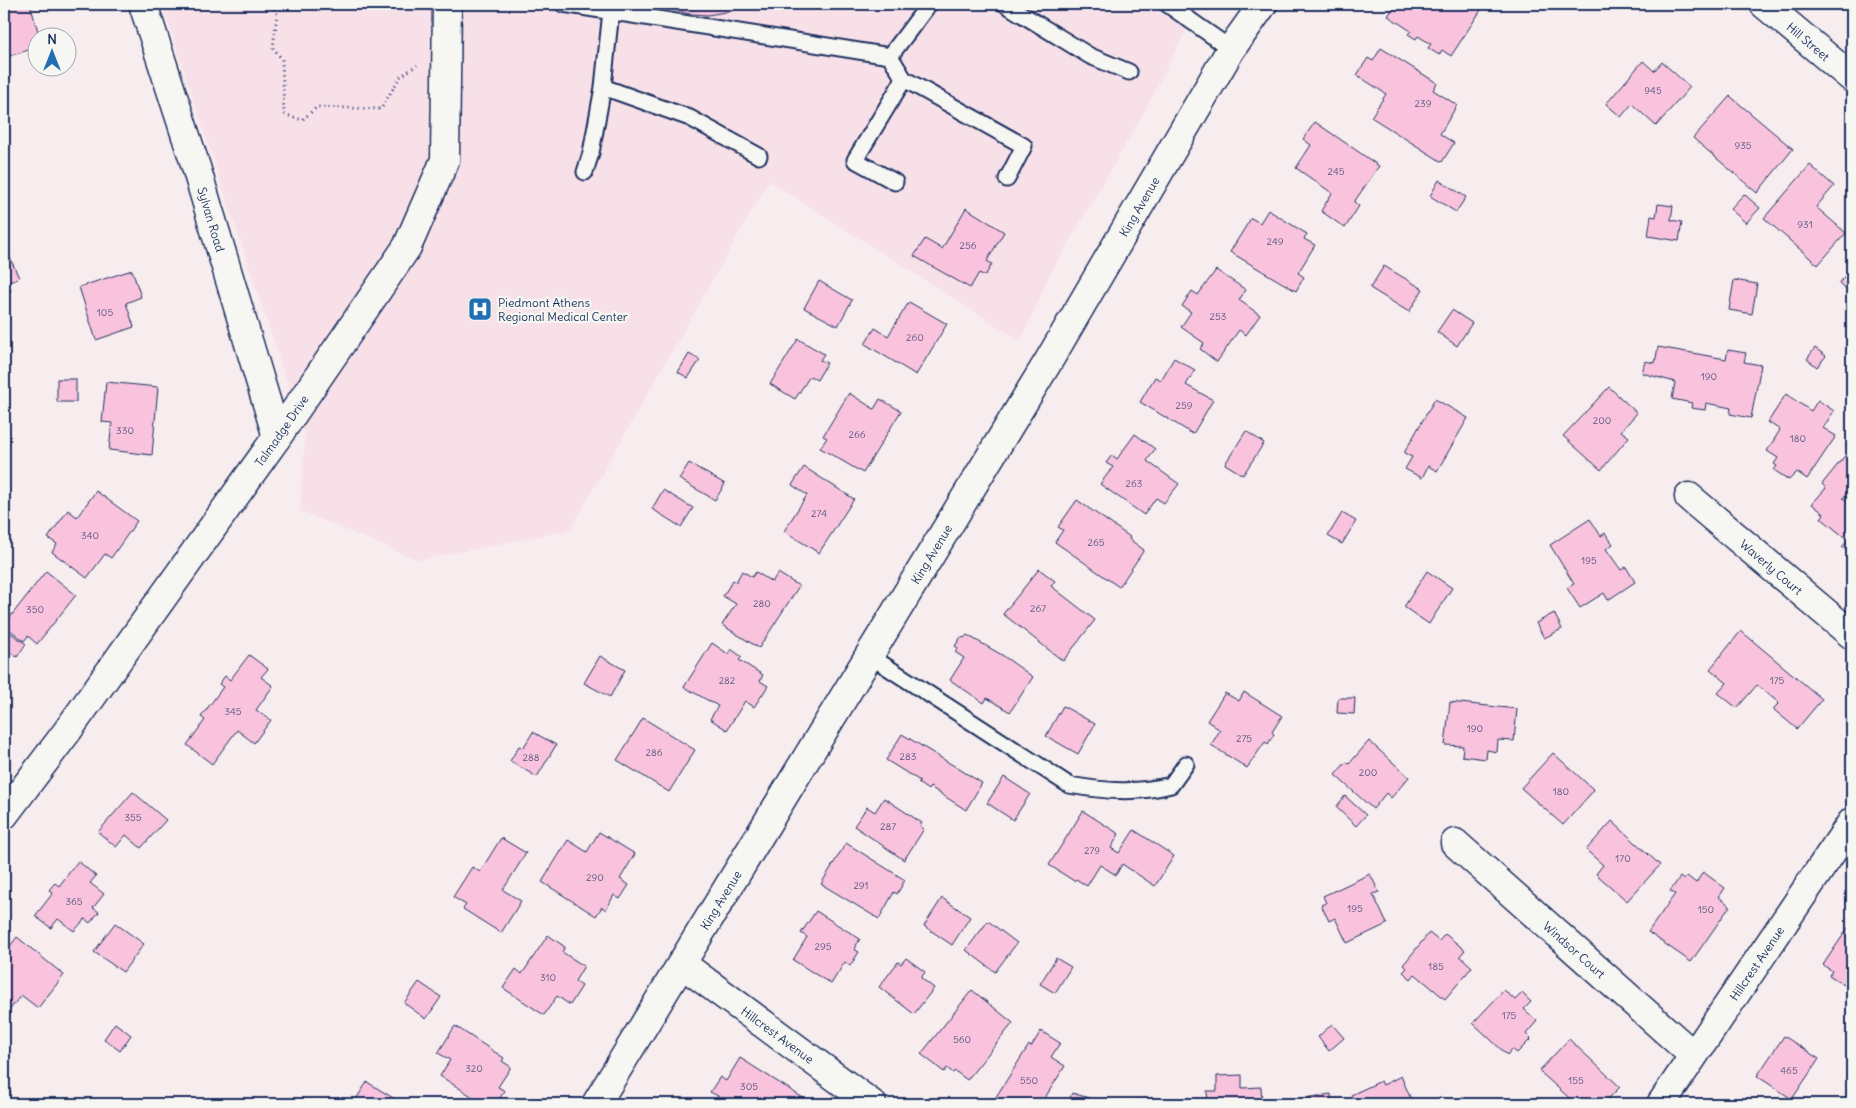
<svg xmlns="http://www.w3.org/2000/svg" width="1856" height="1108" viewBox="0 0 1856 1108" font-family="Delius,sans-serif">
	<style>
		.built { fill: #f8e0e9 }
		.building { fill: #f9c3de; stroke: #1b2f5e }
		.lines { fill: none; stroke-linecap: round; stroke-linejoin: round }
		.service-casing { stroke: #1b2f5e; stroke-width: 19 }
		.minor-casing { stroke: #1b2f5e; stroke-width: 31 }
		.tertiary-casing { stroke: #1b2f5e; stroke-width: 31 }
		.path { stroke: #1b2f5e; stroke-width: 3; stroke-dasharray: 1 4; stroke-linecap: butt }
		.service { stroke: #f6f6f2; stroke-width: 15 }
		.minor { stroke: #f6f6f2; stroke-width: 28 }
		.tertiary { stroke: #f6f6f2; stroke-width: 28 }
		.labels { text-anchor: middle; dominant-baseline: central; stroke-width: 4.5; stroke-linejoin: round; paint-order: stroke }
		.number-label { font-size: 10px; fill: #52547e }
		.street-label { font-size: 12px; fill: #1b2f5e; stroke: #f6f6f2 }
		.poi-label { font-size: 12px; fill: #1b2f5e; stroke: #f6f6f2; text-anchor: start }
	</style>
	<rect width="100%" height="100%" fill="#f7ecee"/>
	<filter id="ink" filterUnits="userSpaceOnUse"><feTurbulence type="fractalNoise" baseFrequency=".02" numOctaves="2"/><feDisplacementMap in="SourceGraphic" scale="10" xChannelSelector="R" yChannelSelector="G"/><feConvolveMatrix kernelMatrix="1 2 1 2 8 2 1 2 1" color-interpolation-filters="sRGB"/></filter>
	<g filter="url(#ink)">
		<path class="built" d="M162 4H1206L1183 36 1143 114 1048 278 1021 341 769 181 570 530 418 560 300 511 305 436Z"/>
		<path class="building" d="M4 4H30L40 38H38V47L6 57 4 50Z
			M650 4H733L732 11 708 15 690 14Z
			M1396 4H1477L1483 7 1451 56 1442 50 1439 55 1428 48 1431 44 1418 36 1416 39 1408 34 1411 31 1388 16Z
			M1381 48 1437 83 1433 90 1457 105 1440 134 1454 143 1442 162 1371 117 1386 94 1357 75 1368 58 1373 61Z
			M1643 61 1654 71 1662 62 1690 87 1656 126 1632 104 1621 117 1606 104Z
			M1730 96 1793 149 1757 193 1693 138Z
			M1315 122 1379 166 1354 202 1359 206 1345 228 1321 211 1332 193 1296 168 1311 145 1303 139Z
			M1810 165 1834 186 1816 207 1846 233 1818 265 1764 218Z
			M1439 180 1466 197 1456 212 1430 196Z
			M1744 194 1760 208 1746 223 1730 209Z
			M1658 204 1673 206 1671 220 1682 222 1679 241 1648 236 1651 216 1656 217Z
			M966 208 1004 232 987 261 992 264 985 276 979 273 970 288 914 256 925 239 942 249Z
			M1268 210 1307 234 1304 239 1315 245 1298 273 1304 277 1296 291 1230 252 1251 218 1260 223Z
			M4 244 19 278 7 283 11 291 4 294Z
			M1384 266 1423 289 1409 312 1370 288Z
			M1852 267V294L1839 283Z
			M132 270 141 297 126 303 134 327 96 340 79 287Z
			M1216 270 1246 290 1239 300 1260 315 1246 335 1239 330 1217 362 1200 349 1204 343 1181 327 1191 312 1182 306 1192 291 1198 295Z
			M1734 280 1757 284 1752 314 1729 310Z
			M819 281 852 300 838 326 804 308Z
			M909 302 947 324 916 375 865 344 875 328 888 336Z
			M1452 310 1472 323 1457 346 1437 332Z
			M798 339 824 354 820 360 827 363 817 380 810 376 795 399 770 384Z
			M1658 347 1726 359 1728 350 1746 353 1744 362 1761 365 1751 418 1730 414 1731 408 1706 403 1705 410 1691 408 1692 403 1672 399 1675 382 1642 373 1645 361 1655 363Z
			M1815 348 1826 356 1817 367 1807 359Z
			M689 354 700 360 688 378 678 372Z
			M1174 358 1195 370 1186 385 1213 400 1193 434 1140 402 1155 377 1161 380Z
			M57 379H76V402H57Z
			M106 382 158 387 152 455 109 450 112 423 102 422Z
			M1609 387 1637 413 1621 431 1629 437 1601 470 1563 436Z
			M849 393 874 409 880 399 901 411 863 473 820 448 827 438 823 436Z
			M1786 394 1811 411 1818 400 1834 411 1823 428 1836 436 1807 479 1797 472 1789 480 1774 470 1777 466 1774 464 1778 458 1767 451 1780 430 1768 422Z
			M1435 399 1468 418 1437 471 1428 466 1422 478 1405 469 1412 457 1404 453Z
			M1246 431 1264 443 1243 475 1225 464Z
			M1135 434 1155 449 1147 461 1179 484 1164 503 1156 498 1144 515 1100 484 1113 467 1106 463 1112 455 1117 459Z
			M1852 447V487L1843 498 1852 505V556L1842 547 1848 540 1821 518 1824 514 1812 504 1826 488 1822 484Z
			M689 463 725 484 715 500 679 479Z
			M804 467 854 499 819 553 784 531 807 495 792 485Z
			M663 490 693 508 681 527 652 509Z
			M96 491 137 521 111 558 105 554 87 578 52 552 57 544 48 538 68 510 77 517Z
			M1077 500 1130 537 1129 539 1144 550 1119 587 1055 542 1063 530 1058 527Z
			M1342 513 1356 521 1342 544 1328 536Z
			M1590 519 1601 536 1605 533 1613 544 1606 549 1621 570 1626 567 1635 582 1608 600 1604 593 1580 608 1567 588 1574 584 1550 545Z
			M1039 569 1055 581 1051 586 1095 620 1063 661 1003 614Z
			M46 571 76 595 37 644 28 636 24 641 4 625Z
			M742 571 752 577 756 572 772 582 778 573 799 586 759 648 722 625 736 604 723 596 733 580 736 582Z
			M1427 571 1452 588 1429 624 1404 607Z
			M1554 613 1562 629 1544 638 1536 623Z
			M4 628 26 644 17 657 4 648Z
			M1741 631 1822 699 1797 729 1773 709 1779 703 1757 685 1737 708 1718 693 1727 683 1710 669Z
			M967 635 1002 655 1033 677 1010 712 987 698 984 703 950 680 964 658 955 652 958 648 955 646 961 637 964 638Z
			M712 643 728 654 731 649 742 657 739 660 763 675 760 681 768 686 754 707 745 701 727 730 710 719 718 706 684 687Z
			M249 655 268 669 261 677 273 686 256 710 271 720 254 743 237 730 212 764 187 745 205 720 201 717 223 687 219 684 225 676 230 680Z
			M600 656 625 670 610 697 584 683Z
			M1244 692 1282 716 1272 732 1274 734 1268 744 1265 742 1247 768 1211 745 1220 730 1207 721 1225 693 1239 701Z
			M1338 698H1355L1354 714 1337 713Z
			M1450 702 1517 709 1514 741 1498 740 1497 752 1487 750 1486 759 1462 756 1463 746 1445 745Z
			M1063 706 1095 724 1078 754 1046 736Z
			M643 718 695 750 669 792 617 760Z
			M533 732 556 745 537 777 510 761 519 746 523 748Z
			M902 734 982 783 966 810 930 787 928 790 918 783 920 781 886 760Z
			M1369 741 1409 777 1391 798 1386 793 1373 809 1335 775 1346 762 1349 764Z
			M1553 753 1594 790 1563 825 1521 788Z
			M1004 777 1030 794 1013 820 987 803Z
			M133 792 166 820 141 848 126 835 116 847 98 832Z
			M1345 796 1366 815 1356 826 1336 807Z
			M884 798 922 823 920 826 924 829 904 860 854 826 867 807 875 812Z
			M1083 811 1119 834 1111 848 1119 853 1134 830 1174 856 1155 886 1122 864 1116 875 1100 865 1087 886 1076 879 1074 881 1049 865Z
			M1612 821 1660 865 1627 901 1596 874 1603 865 1586 850Z
			M599 832 635 854 620 879 629 885 620 899 614 895 606 910 602 907 596 916 542 882 568 840 587 852Z
			M501 838 526 853 503 890 521 901 501 933 463 909 466 905 453 897 472 867 480 872Z
			M846 843 905 880 897 894 894 892 879 919 821 884Z
			M78 861 96 876 90 883 104 894 93 908 99 912 90 923 85 919 74 931 58 919 51 928 35 916 53 893 49 890 53 885 55 883 59 886Z
			M1703 872 1725 888 1719 897 1730 906 1691 962 1648 932 1675 894 1670 891 1680 877 1684 880 1687 876 1696 883Z
			M1370 874 1379 892 1373 894 1387 924 1347 943 1335 918 1329 921 1321 905 1326 903 1323 896Z
			M942 898 970 917 952 945 924 926Z
			M816 911 860 939 854 949 859 952 850 966 845 962 831 984 793 960 807 937 801 933Z
			M988 921 1017 943 995 972 966 950Z
			M1852 922V990L1829 975 1832 971 1823 965Z
			M115 923 144 944 123 972 94 952Z
			M1429 933 1439 941 1445 934 1465 950 1460 956 1472 967 1445 999 1415 974 1411 979 1403 972 1407 968 1403 965Z
			M548 935 565 947 562 952 584 966 575 981 582 986 570 1005 557 996 544 1015 503 988 516 969 522 974Z
			M17 937 64 975 38 1008 21 995 8 1012 4 1008V954Z
			M906 958 925 972 921 978 934 988 914 1014 879 987 898 962 901 964Z
			M1056 958 1071 967 1055 993 1040 984Z
			M419 982 441 997 426 1019 404 1003Z
			M972 990 1013 1023 967 1080 955 1071 953 1073 947 1068 944 1072 921 1054Z
			M1504 990 1515 1000 1522 993 1531 1002 1524 1009 1537 1021 1526 1034 1531 1039 1517 1053 1512 1049 1507 1055 1473 1023Z
			M115 1023 131 1035 120 1051 104 1039Z
			M1332 1024 1344 1038 1329 1051 1318 1037Z
			M455 1026 504 1058 502 1061 511 1067 498 1087 505 1091 495 1104H484L440 1076 450 1060 438 1053Z
			M1041 1031 1060 1043 1051 1057 1065 1066 1041 1104 992 1103 1029 1045 1031 1047Z
			M1784 1036 1819 1059 1792 1099 1757 1076Z
			M1569 1039 1620 1087 1603 1104H1576L1539 1071Z
			M740 1058 808 1101 806 1104H715L718 1096 710 1092 720 1077 726 1081Z
			M1242 1075V1088L1261 1087 1262 1104H1208L1207 1091H1217V1076Z
			M1401 1076 1413 1104H1355L1351 1095 1381 1081 1383 1085Z
			M367 1082 403 1104H353Z
			M4 1086 11 1092 4 1102Z
			M1072 1093 1109 1104H1068Z
			M1331 1094 1332 1104H1286V1101Z
			M1188 1098V1104H1135V1100Z"/>
		<g class="lines">
			<g class="service-casing">
				<path id="service" d="M563 4 890 56 929 4
					M1005 4 1090 56 1129 72
					M1167 4 1231 49
					M611 11 603 87 690 118 759 156
					M890 56 904 79 1024 146 1007 179
					M585 172 591 153 603 87
					M895 182 855 160 904 79
					M870 656 1069 785C1104 791 1136 794 1171 785L1186 764"/>
			</g>
			<g class="minor-casing">
				<g id="minor">
					<path id="s1" d="M143 4 196 167 277 437"/>
					<path id="s2" d="M1764 4 1852 78"/>
					<path id="s3" d="M1689 497 1852 635"/>
					<path id="s4" d="M4 815 66 733 277 437 407 247 445 160 447 4"/>
					<path id="s5" d="M1455 843 1693 1055"/>
					<path id="s6" d="M682 964 872 1104"/>
					<path id="s7" d="M1661 1104 1852 822"/>
				</g>
			</g>
			<g class="tertiary-casing">
				<g id="tertiary">
					<path id="s8" d="M596 1104 1048 362 1231 49 1263 4"/>
				</g>
			</g>
			<path class="path" d="M272 4 277 14 273 48 282 59 284 114 302 120 317 107 381 109 400 77 417 65"/>
			<use href="#service" class="service"/>
			<use href="#minor" class="minor"/>
			<use href="#tertiary" class="tertiary"/>
		</g>
	</g>
	<defs>
		<g id="hospital-square" transform="scale(1.25)"><rect x="-9" y="-9" width="18" height="18" rx="4" fill="#1f6fb2" stroke="#f6f6f2"/><path d="M-5-5h3v3.5h4V-5h3V5h-3V1.5h-4V5h-3Z" fill="#fff"/></g>
	</defs>
	<g fill-rule="evenodd">
		<use href="#hospital-square" x="480" y="309"/>
	</g>
	<g class="labels">
		<g class="number-label">
			<text x="1653" y="90">945</text>
			<text x="1423" y="103">239</text>
			<text x="1743" y="145">935</text>
			<text x="1336" y="171">245</text>
			<text x="1805" y="224">931</text>
			<text x="1275" y="241">249</text>
			<text x="968" y="245">256</text>
			<text x="105" y="312">105</text>
			<text x="1218" y="316">253</text>
			<text x="915" y="337">260</text>
			<text x="1709" y="376">190</text>
			<text x="1184" y="405">259</text>
			<text x="1602" y="420">200</text>
			<text x="125" y="430">330</text>
			<text x="857" y="434">266</text>
			<text x="1798" y="438">180</text>
			<text x="1134" y="483">263</text>
			<text x="819" y="513">274</text>
			<text x="90" y="535">340</text>
			<text x="1096" y="542">265</text>
			<text x="1589" y="560">195</text>
			<text x="762" y="603">280</text>
			<text x="1038" y="608">267</text>
			<text x="35" y="609">350</text>
			<text x="727" y="680">282</text>
			<text x="1777" y="680">175</text>
			<text x="233" y="711">345</text>
			<text x="1475" y="728">190</text>
			<text x="1244" y="738">275</text>
			<text x="654" y="752">286</text>
			<text x="908" y="756">283</text>
			<text x="531" y="757">288</text>
			<text x="1368" y="772">200</text>
			<text x="1561" y="791">180</text>
			<text x="133" y="817">355</text>
			<text x="888" y="826">287</text>
			<text x="1092" y="850">279</text>
			<text x="1623" y="858">170</text>
			<text x="595" y="877">290</text>
			<text x="861" y="885">291</text>
			<text x="74" y="901">365</text>
			<text x="1355" y="908">195</text>
			<text x="1706" y="909">150</text>
			<text x="823" y="946">295</text>
			<text x="1436" y="966">185</text>
			<text x="548" y="977">310</text>
			<text x="1509" y="1015">175</text>
			<text x="962" y="1039">560</text>
			<text x="474" y="1068">320</text>
			<text x="1789" y="1070">465</text>
			<text x="1029" y="1080">550</text>
			<text x="1576" y="1080">155</text>
			<text x="749" y="1086">305</text>
		</g>
		<g class="street-label">
			<text stroke="none"><textPath href="#s2" startOffset="58">Hill Street</textPath></text>
			<text stroke="none"><textPath href="#s8" startOffset="1049">King Avenue</textPath></text>
			<text stroke="none"><textPath href="#s1" startOffset="226">Sylvan Road</textPath></text>
			<text stroke="none"><textPath href="#s4" startOffset="474">Talmadge Drive</textPath></text>
			<text stroke="none"><textPath href="#s8" startOffset="644">King Avenue</textPath></text>
			<text stroke="none"><textPath href="#s3" startOffset="108">Waverly Court</textPath></text>
			<text stroke="none"><textPath href="#s8" startOffset="239">King Avenue</textPath></text>
			<text stroke="none"><textPath href="#s5" startOffset="160">Windsor Court</textPath></text>
			<text stroke="none"><textPath href="#s7" startOffset="170">Hillcrest Avenue</textPath></text>
			<text stroke="none"><textPath href="#s6" startOffset="119">Hillcrest Avenue</textPath></text>
		</g>
		<g class="poi-label">
			<text x="498" y="302">Piedmont Athens<tspan x="498" dy="14">Regional Medical Center</tspan></text>
		</g>
	</g>
	<rect width="1856" height="1108" fill="none" stroke="#f6f6f2" stroke-width="20"/>
	<rect x="10" y="10" width="1836" height="1088" fill="none" stroke="#1b2f5e" stroke-width="2" filter="url(#ink)"/>
	<g transform="translate(52 52)"><circle r="24" fill="#f6f6f2" stroke="#9ea6b7"/>
	<path d="M0-4L9 19L0 12L-9 19Z" fill="#1f6fb2"/>
	<text y="-8" font-size="14" font-weight="bold" text-anchor="middle" fill="#1b2f5e">N</text>
	</g>
</svg>
